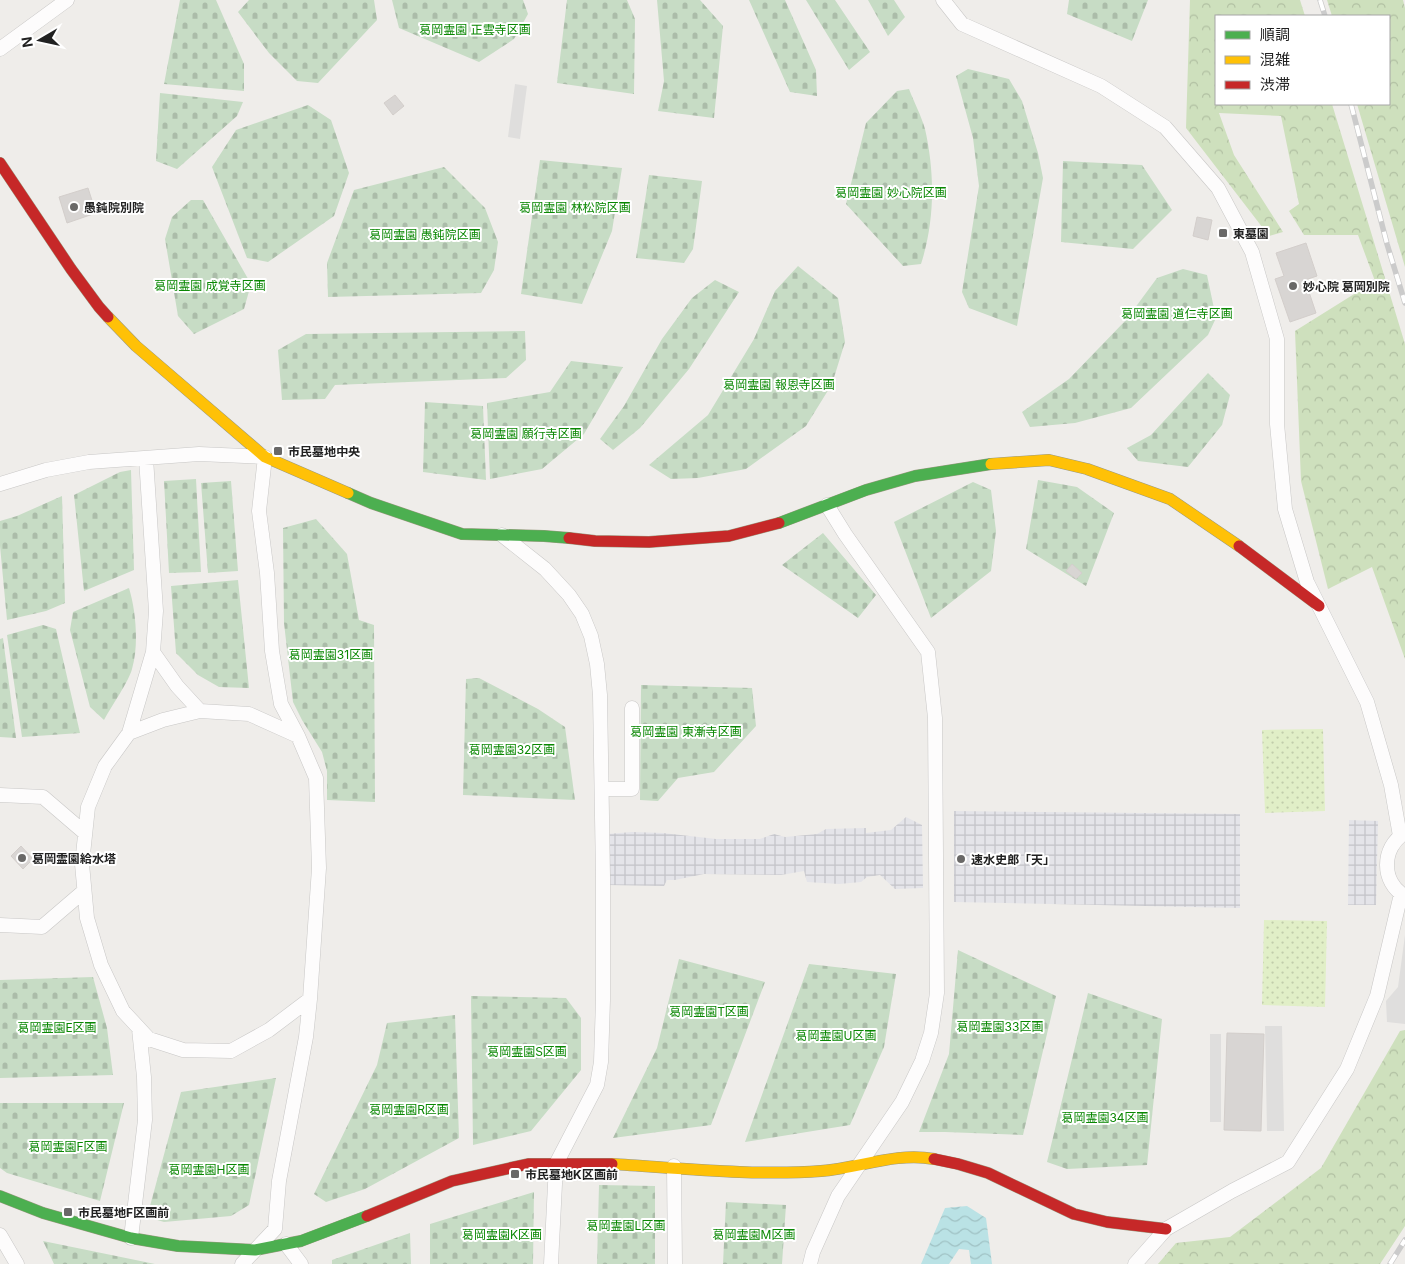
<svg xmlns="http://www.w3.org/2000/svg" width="1405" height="1264" viewBox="0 0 1405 1264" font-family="Inter,'Noto Sans JP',sans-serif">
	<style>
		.grass { fill: url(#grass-dots) }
		.forest { fill: url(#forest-crowns) }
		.cemetery { fill: url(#cemetery-stones) }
		.parking { fill: #dfdedd }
		.plaza { fill: url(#plaza-grid) }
		.water { fill: url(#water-waves) }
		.building { fill: #d8d5d3; stroke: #d3cecb }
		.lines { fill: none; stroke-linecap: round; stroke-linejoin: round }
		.street-casing { stroke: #c8c7c6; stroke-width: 15 }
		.fast-casing { stroke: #9b9a80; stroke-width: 12 }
		.slow-casing { stroke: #9b9a80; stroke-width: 12 }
		.jam-casing { stroke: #9b9a80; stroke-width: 12 }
		.street { stroke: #fdfcfc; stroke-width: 14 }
		.fast { stroke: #4caf50; stroke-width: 11 }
		.slow { stroke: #ffc107; stroke-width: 11 }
		.jam { stroke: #c62828; stroke-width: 11 }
		.rail-casing { stroke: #cbcbcb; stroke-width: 5.5 }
		.rail { stroke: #fff; stroke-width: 4; stroke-dasharray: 11; stroke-linecap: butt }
		.poi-dot { fill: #696867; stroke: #fff; stroke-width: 2 }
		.labels { text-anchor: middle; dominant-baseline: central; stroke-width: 4; stroke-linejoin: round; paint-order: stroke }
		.park-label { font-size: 12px; fill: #098702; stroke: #fff }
		.poi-label { font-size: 12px; font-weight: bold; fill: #212121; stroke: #fff; text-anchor: start }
	</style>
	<defs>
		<pattern id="grass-dots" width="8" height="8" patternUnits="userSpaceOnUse" patternTransform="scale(1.25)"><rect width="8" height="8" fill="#e1efc7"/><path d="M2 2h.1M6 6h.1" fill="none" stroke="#c1cdab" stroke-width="1.8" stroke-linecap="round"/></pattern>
		<pattern id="forest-crowns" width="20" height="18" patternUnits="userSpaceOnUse" patternTransform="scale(1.25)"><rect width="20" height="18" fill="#cee0bd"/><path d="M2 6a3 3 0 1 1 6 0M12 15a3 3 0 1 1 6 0" fill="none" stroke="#b1c0a2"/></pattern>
		<pattern id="cemetery-stones" width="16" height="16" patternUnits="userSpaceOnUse" patternTransform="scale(1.25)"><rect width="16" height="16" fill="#c7dcc5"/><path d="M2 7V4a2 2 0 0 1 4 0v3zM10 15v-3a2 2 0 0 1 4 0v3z" fill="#abbca9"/></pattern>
		<pattern id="plaza-grid" width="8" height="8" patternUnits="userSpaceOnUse" patternTransform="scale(1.25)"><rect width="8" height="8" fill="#e4e4e9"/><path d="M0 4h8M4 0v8" fill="none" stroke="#c3c3c8"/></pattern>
		<pattern id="water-waves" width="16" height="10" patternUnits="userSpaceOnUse" patternTransform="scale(1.25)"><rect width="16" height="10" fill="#bae2e5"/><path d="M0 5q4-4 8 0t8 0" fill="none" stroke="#a0c2c4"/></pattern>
	</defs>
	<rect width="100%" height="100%" fill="#efedea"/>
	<path class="grass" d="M1323 729 1325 811 1265 813 1262 730Z
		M1264 920 1327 921 1325 1007 1262 1005Z"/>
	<path class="forest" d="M1190 0H1300L1305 16H1216V104H1332L1405 344V659L1372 567 1328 589 1301 481 1295 331 1375 281 1358 235H1304L1289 211 1299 204 1281 116 1219 113 1234 155 1283 232 1269 236 1186 128Z
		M1327 0H1403L1405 8V267L1357 104H1389V16H1332Z
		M1405 1030V1226L1380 1264H1158L1176 1243 1230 1237 1321 1168 1400 1031Z"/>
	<path class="cemetery" d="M180 0H216L244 64V91L164 84Z
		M249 0H374L377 20 318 83 297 81 269 53 238 12Z
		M392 0H523L528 14 514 39 479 62 399 28Z
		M567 0H627L635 19 634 94 557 83Z
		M657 0H700L723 26 714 118 658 111 664 81Z
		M749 0H785L816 70 817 96 790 92Z
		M806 0H835L870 52 849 70Z
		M868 0H894L905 17 888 36Z
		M1069 0H1148L1132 41 1067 14Z
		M968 69 1009 79 1022 101 1038 153 1043 178 1017 326 969 308 962 292 979 186 973 138 956 76Z
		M909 89C914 102 921 115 925 129 935 173 935 221 921 264L903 266 846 204 866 123 897 91Z
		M160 93 243 102 237 116 177 169 156 161Z
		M308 105 331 120 349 173 334 216 268 262 247 258 212 167 236 130Z
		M540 160 622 168 612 231 582 304 521 294Z
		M1063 161 1142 165 1172 210 1133 249 1061 242Z
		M444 167 485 208 498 242 494 270 481 293 328 297 327 263 354 190Z
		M649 175 702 181 693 249 684 263 636 258Z
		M191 200H203L251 284 244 309 194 334 178 316 165 239 172 217Z
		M798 266 838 298 845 342 832 384 806 426 746 469 698 478 671 479 649 465 708 415 754 339 775 291Z
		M1183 269 1207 275 1216 318 1208 335 1131 408 1075 423 1030 427 1022 412 1069 379 1126 320 1157 278Z
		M715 280 739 292 689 369 640 428 613 450 600 439 624 406 662 339 692 298Z
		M525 331 526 360 506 378 335 385 325 399 282 400 278 350 306 334Z
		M571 361 623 367 584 434 542 469 490 479 487 403 550 392Z
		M1208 373 1230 395 1222 425 1188 467 1138 461 1127 448 1151 435Z
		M425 402 483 406 486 480 423 472Z
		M131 470 134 570 84 591 74 495 120 472Z
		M196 479 201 572 169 573 164 481Z
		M1038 480 1077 487 1114 513 1086 586 1026 549Z
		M231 481 238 571 208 573 201 483Z
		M973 482 991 490 996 531 991 571 931 618 894 522Z
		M62 496 65 603 46 611 7 620 0 546V521L17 516Z
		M316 519 347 554 359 620 374 625 375 802 327 800V771L322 752 302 720 293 702 284 623 283 528Z
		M823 533 876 595 858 618 782 565Z
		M238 580 249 688 219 687 198 675 176 653 171 586Z
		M129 588C136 611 139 645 132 669 129 681 111 707 104 720L90 707 70 630 73 612Z
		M43 625 56 629 80 733 22 737 7 635Z
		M3 638 16 738 0 737V639Z
		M479 678 538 709 565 727 575 800 463 795 466 679Z
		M641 685 752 688 756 726 714 772 678 778 658 801 640 800Z
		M958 950 1056 996 1023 1135 945 1132H919L949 1054Z
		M679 959 765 982 711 1125 613 1138 657 1048Z
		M809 964 896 974 884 1047 850 1125 745 1142Z
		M93 977 107 1028 113 1075 0 1078V980Z
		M1088 993 1162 1019 1147 1165 1067 1169 1047 1162Z
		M471 996 566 998 581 1018V1070L531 1131 473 1145Z
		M455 1015 459 1138 365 1189 326 1202 314 1194 377 1065 387 1023Z
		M276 1078 249 1205 231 1216 164 1222 147 1217 181 1092Z
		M0 1103H124L100 1201 7 1173 0 1168Z
		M599 1185 655 1186V1264H597Z
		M534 1192 533 1264H430V1224Z
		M726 1202 786 1205 782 1264H723Z
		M410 1233 411 1264H332V1260Z
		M43 1241 155 1264H54Z"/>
	<path class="parking" d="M515 84 527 86 520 139 508 137Z
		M1405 935V1024L1387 1022 1386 1001 1398 987Z
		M1265 1026H1282L1284 1131H1267Z
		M1210 1034H1221V1122H1210Z"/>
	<path class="plaza" d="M954 811 1240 814V908L954 902Z
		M906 817 922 825 923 888 895 889 880 875 867 877 861 882 839 884 807 882 804 871 781 875 704 874 675 880H667L664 886 608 885 607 834 632 832 663 833 716 839H760L774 834 785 837 817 834 826 829 866 828V833L891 830Z
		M1349 820 1378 821 1376 905H1348Z"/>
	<path class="water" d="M967 1206 986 1218 992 1264H971L969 1250 959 1249 949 1264H921L945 1208Z"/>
	<path class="building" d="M395 95 404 106 393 115 384 103Z
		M88 188 96 213 67 223 59 197Z
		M1197 217 1212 220 1208 240 1193 236Z
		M1306 243 1317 276 1305 280 1316 313 1290 322 1275 279 1284 276 1276 253Z
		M1072 564 1082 573 1076 579 1066 571Z
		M21 846 33 859 23 869 11 856Z
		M1227 1033 1264 1034 1261 1131 1224 1130Z"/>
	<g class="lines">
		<g class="street-casing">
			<path id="street" d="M943 0 962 24 1101 86 1165 127 1218 188 1252 252 1277 339V424L1285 509 1307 582 1367 702 1391 785 1400 836
				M0 49 67 0
				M0 484 46 470 89 462 199 454 265 457 259 511 267 573 272 651 281 704 298 736 316 778 319 868 310 999 306 1037 279 1181 275 1229 242 1264
				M502 535 545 569 569 595 582 614 591 636 597 664 600 695 603 877V1000L601 1062 597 1085 556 1164 551 1264
				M153 652 177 686 200 711
				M129 733 153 652 156 611 146 458
				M298 736 249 714 200 711 163 720 129 733 105 766 88 807 82 864 87 918 101 965 123 1011 149 1039 183 1050 231 1051 269 1030 310 999
				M602 789H632V708
				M0 795 43 797 85 833
				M1405 833C1381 847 1381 883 1405 896
				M0 925 42 927 84 891
				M674 1166 675 1264
				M0 1235 17 1264
				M131 1238 145 1120 144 1077 139 1029
				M286 1244 301 1264
				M810 1264 813 1252 838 1196 902 1102 922 1061 931 1033 937 993 935 718 928 652 845 534 827 505
				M1135 1264 1166 1229 1232 1191 1288 1162 1347 1069 1377 996 1401 894"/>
		</g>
		<g class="fast-casing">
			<path id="fast" d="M348 493 371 503 462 534 544 536 569 538
				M779 523 866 490 915 476 991 464
				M0 1196 43 1213 131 1238 178 1246 255 1250 301 1241 367 1216"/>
		</g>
		<g class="slow-casing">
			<path id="slow" d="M108 317 136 346 265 457 348 493
				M991 464 1049 460 1087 469 1170 499 1239 546
				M612 1164C679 1168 754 1176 821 1171 859 1168 896 1152 934 1159"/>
		</g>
		<g class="jam-casing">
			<path id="jam" d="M0 163 71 269 99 307 108 317
				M569 538 595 541 649 542 729 536 779 523
				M1239 546 1319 606
				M934 1159 958 1164 988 1173 1074 1214 1107 1222 1166 1229
				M367 1216 452 1181 528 1164H612"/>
		</g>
		<use href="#street" class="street"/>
		<use href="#fast" class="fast"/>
		<use href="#slow" class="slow"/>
		<use href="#jam" class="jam"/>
		<g class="rail-casing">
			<path id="rail" d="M1320 0 1325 16
				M1351 104 1387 244 1405 303
				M1390 1264 1405 1240"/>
		</g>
		<use href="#rail" class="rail"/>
	</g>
	<g class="poi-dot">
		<circle cx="74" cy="207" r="5"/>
		<rect x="1218" y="228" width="10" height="10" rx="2.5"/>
		<circle cx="1293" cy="286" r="5"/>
		<rect x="273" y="446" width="10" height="10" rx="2.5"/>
		<circle cx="22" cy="858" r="5"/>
		<circle cx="961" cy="859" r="5"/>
		<rect x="510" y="1169" width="10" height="10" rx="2.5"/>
		<rect x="63" y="1207" width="10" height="10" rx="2.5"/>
	</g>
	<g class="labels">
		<g class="park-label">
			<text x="475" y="29">葛岡霊園 正雲寺区画</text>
			<text x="891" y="192">葛岡霊園 妙心院区画</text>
			<text x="575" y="207">葛岡霊園 林松院区画</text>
			<text x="425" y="234">葛岡霊園 愚鈍院区画</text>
			<text x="210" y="285">葛岡霊園 成覚寺区画</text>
			<text x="1177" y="313">葛岡霊園 道仁寺区画</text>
			<text x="779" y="384">葛岡霊園 報恩寺区画</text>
			<text x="526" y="433">葛岡霊園 願行寺区画</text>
			<text x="331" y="654">葛岡霊園31区画</text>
			<text x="686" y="731">葛岡霊園 東漸寺区画</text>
			<text x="512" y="749">葛岡霊園32区画</text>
			<text x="709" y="1011">葛岡霊園T区画</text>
			<text x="1000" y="1026">葛岡霊園33区画</text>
			<text x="57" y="1027">葛岡霊園E区画</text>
			<text x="836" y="1035">葛岡霊園U区画</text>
			<text x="527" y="1051">葛岡霊園S区画</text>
			<text x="409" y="1109">葛岡霊園R区画</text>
			<text x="1105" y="1117">葛岡霊園34区画</text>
			<text x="68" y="1146">葛岡霊園F区画</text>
			<text x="209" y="1169">葛岡霊園H区画</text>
			<text x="626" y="1225">葛岡霊園L区画</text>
			<text x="502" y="1234">葛岡霊園K区画</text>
			<text x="754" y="1234">葛岡霊園M区画</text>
		</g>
		<g class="poi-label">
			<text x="84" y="207">愚鈍院別院</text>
			<text x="1233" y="233">東墓園</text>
			<text x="1303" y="286">妙心院 葛岡別院</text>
			<text x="288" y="451">市民墓地中央</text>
			<text x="32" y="858">葛岡霊園給水塔</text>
			<text x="971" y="859">速水史郎「天」</text>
			<text x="525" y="1174">市民墓地K区画前</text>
			<text x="78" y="1212">市民墓地F区画前</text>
		</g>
	</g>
	<rect x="1215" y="15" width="175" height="90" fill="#ffffff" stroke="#a6a6a6"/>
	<rect x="1225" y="31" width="25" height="8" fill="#4caf50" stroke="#a6a6a6"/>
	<text x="1260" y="40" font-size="15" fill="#212121">順調</text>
	<rect x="1225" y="56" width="25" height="8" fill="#ffc107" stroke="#a6a6a6"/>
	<text x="1260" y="65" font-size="15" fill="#212121">混雑</text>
	<rect x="1225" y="81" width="25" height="8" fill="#c62828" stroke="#a6a6a6"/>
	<text x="1260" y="90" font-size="15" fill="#212121">渋滞</text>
	<g transform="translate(40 40) rotate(261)" stroke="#ffffff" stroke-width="4" paint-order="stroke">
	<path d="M0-4L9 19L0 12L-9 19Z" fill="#212121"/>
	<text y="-8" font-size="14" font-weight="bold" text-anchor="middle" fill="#212121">N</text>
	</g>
</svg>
